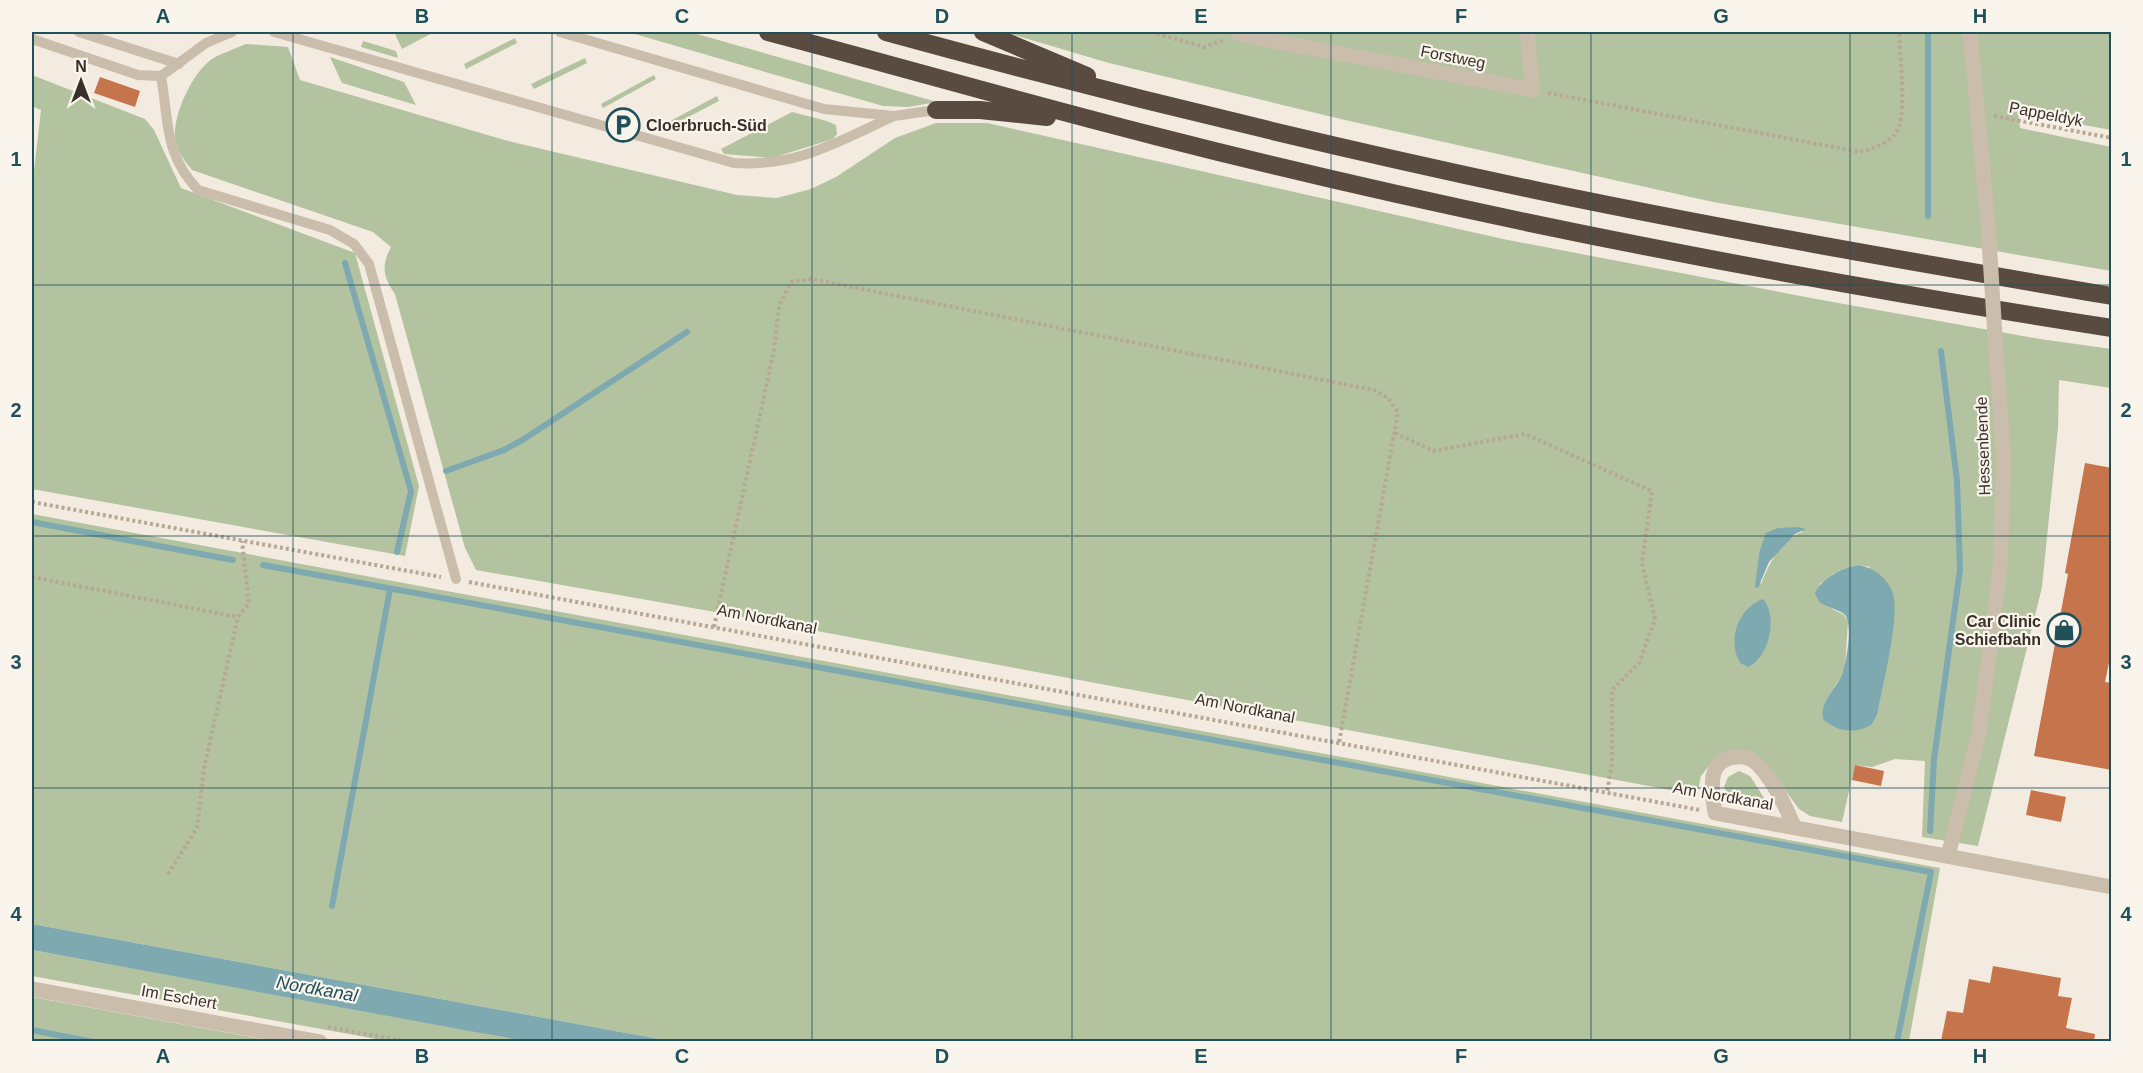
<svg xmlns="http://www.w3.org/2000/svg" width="2143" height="1073" viewBox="0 0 2143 1073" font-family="Arial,sans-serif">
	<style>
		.green { fill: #b3c29f; fill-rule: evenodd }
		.water { fill: #7ea9b0 }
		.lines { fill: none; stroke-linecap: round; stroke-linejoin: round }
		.stream { stroke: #7ea9b0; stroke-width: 6 }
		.building { fill: #c5744c }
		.path { stroke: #b7a795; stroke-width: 4; stroke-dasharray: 3 3; stroke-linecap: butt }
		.lane { stroke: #cbbdab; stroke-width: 10 }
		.street { stroke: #cbbdab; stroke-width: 15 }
		.highway { stroke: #5a4b41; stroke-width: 18 }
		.street-bridge { stroke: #cbbdab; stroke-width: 15 }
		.grid { fill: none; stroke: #20515b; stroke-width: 1.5; stroke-opacity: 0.55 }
		.labels { text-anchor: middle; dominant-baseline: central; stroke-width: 4.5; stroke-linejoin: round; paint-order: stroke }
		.street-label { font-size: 16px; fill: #39302a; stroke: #faf5ec }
		.poi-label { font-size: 16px; font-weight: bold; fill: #39302a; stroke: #faf5ec; text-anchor: start }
		.water-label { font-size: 18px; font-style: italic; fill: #20515b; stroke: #faf5ec }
		.neatline { fill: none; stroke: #20515b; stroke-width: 2 }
		.grid-label { font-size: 20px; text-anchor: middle; font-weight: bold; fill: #20515b }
	</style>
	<rect width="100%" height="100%" fill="#f3ebdf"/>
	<path class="green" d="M394 32H434L402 49Z
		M628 32H690L937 102 908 107 883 106Z
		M1004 32H2111V130L2018 113 2020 128 2111 147V271L1713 202 1345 120 1109 63Z
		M515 38 517 43 466 69 464 64Z
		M363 41 396 51 398 58 361 47Z
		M246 44 288 47 300 80 508 141 737 195 777 198 811 189 836 177 895 138 936 123H987L1503 239 1816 299 2040 339 2111 349V388L2059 380 2058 428 2042 587 1978 846 1922 837 1925 761 1895 759 1872 767 1855 765 1842 822 1810 816 1799 809 1765 763 1715 758 1701 776 1697 795 704 610 476 570 465 548 395 294C383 277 381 266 391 247L373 232 192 170C184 160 174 148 175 133 175 111 193 72 212 59 222 53 235 49 246 44ZM1798 527 1803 532C1782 537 1768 565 1761 584L1757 575 1759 553ZM1859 565 1870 567 1839 728 1827 699 1841 677 1845 666 1848 622 1844 615 1819 602 1820 584 1833 574Z
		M330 57 404 82 416 105 342 83Z
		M585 58 587 63 534 89 531 84Z
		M32 75 145 119 154 130 181 188 355 253 419 486 405 556 32 489V188L41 110 32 106Z
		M654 75 656 79 603 108 601 104Z
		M717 96 719 101 665 129 663 125Z
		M792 112 827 121 836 125 837 134 833 139 772 158 724 154 721 149Z
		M32 514 1940 868 1909 1041H670L32 924Z
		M1739 771 1750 776 1766 801 1763 808C1742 809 1734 804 1724 787L1728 777Z
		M32 950 525 1041H387L32 976Z
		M32 997 273 1041H32Z"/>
	<path class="water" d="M1798 527 1806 529 1795 534 1769 562 1758 588 1755 587 1759 553 1766 533 1778 528Z
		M1859 565C1874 568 1888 578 1893 594 1900 617 1882 688 1877 715L1871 725C1855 734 1837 732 1823 719 1820 702 1834 691 1841 677 1846 666 1854 623 1844 614 1837 609 1826 607 1819 602L1815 593C1824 576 1841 569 1859 565Z
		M1763 599C1778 616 1770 657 1748 667L1740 663C1727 640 1738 608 1763 599Z
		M32 924 670 1041H525L469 1031 32 950Z"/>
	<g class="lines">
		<path class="stream" d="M1928 216V32
			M345 263 411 491 397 552
			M446 471 504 450 524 439 687 332
			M32 522 233 560
			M263 565 1931 872 1897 1042
			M1930 831 1934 759 1960 570 1957 481 1941 351
			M332 906 390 589
			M32 1030 93 1042"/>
	</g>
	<path class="building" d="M100 77 140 91 135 107 94 93Z
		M2085 463 2112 468V648L2105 682 2112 683V770L2034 756 2068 574 2065 573Z
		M1855 765 1884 771 1881 786 1852 780Z
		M2031 790 2066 797 2061 822 2026 815Z
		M1993 966 2061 978 2058 996 2072 998 2066 1028 2095 1034 2094 1041H1941L1947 1011 1963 1013 1969 979 1990 983Z"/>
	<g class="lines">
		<path class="path" d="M1151 32 1204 47 1224 40
			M1548 93 1860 152C1874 148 1894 142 1899 127 1906 107 1900 55 1899 32
			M1994 116 2112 138
			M1395 433 1433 451 1525 434 1652 491 1642 563 1655 619 1639 663 1612 690V762L1607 793
			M32 502 441 577
			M32 577 238 617
			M469 582 1700 810
			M714 627 774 350 779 306 791 282 812 279 1374 390 1388 398 1398 412 1339 743
			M168 874 197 828 204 768 238 617 249 603 242 541
			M328 1027 410 1042"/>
		<path class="lane" d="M79 32 179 64
			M274 32 734 163C798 167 837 142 894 116
			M560 32 824 109 894 116 936 110
			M32 39 138 75 161 76 206 43 232 32
			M161 76C169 122 164 154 198 190L330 230 354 244 369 264 456 579"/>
		<path class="street" d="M1237 32 1242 35 1533 90 1527 32
			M1970 32 1988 224
			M1795 828C1785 806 1775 782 1757 764 1751 758 1744 756 1736 757 1705 760 1712 791 1715 813L2112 887
			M1948 856 1979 733 2000 569 2004 462 1996 352
			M32 989 320 1042"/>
		<path class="highway" d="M768 32C897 66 1025 103 1155 136 1470 217 1790 278 2112 328
			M886 32C1101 91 1318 144 1535 190 1726 230 1919 263 2112 296
			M983 32 1087 76
			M936 110H980L1047 117"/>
		<path class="street-bridge" d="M1988 224 1996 352"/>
	</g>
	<path class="grid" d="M293 32V1042M552 32V1042M812 32V1042M1072 32V1042M1331 32V1042M1591 32V1042M1850 32V1042M32 285H2112M32 536H2112M32 788H2112"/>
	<defs>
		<g id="parking-ring" transform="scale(1.725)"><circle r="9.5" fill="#faf5ec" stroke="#20515b" stroke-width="1.5"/><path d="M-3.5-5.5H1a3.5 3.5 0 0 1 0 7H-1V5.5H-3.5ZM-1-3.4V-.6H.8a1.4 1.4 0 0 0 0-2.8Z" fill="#20515b"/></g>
		<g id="shop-ring" transform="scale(1.725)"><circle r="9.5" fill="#faf5ec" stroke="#20515b" stroke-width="1.5"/><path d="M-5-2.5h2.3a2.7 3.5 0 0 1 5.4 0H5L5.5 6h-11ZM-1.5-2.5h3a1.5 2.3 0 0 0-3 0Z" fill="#20515b"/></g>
	</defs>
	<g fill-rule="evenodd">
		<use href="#parking-ring" x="623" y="125"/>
		<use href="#shop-ring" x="2064" y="630"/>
	</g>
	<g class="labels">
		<g class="street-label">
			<text transform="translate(1453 57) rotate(11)">Forstweg</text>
			<text transform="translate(2046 114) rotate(11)">Pappeldyk</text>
			<text transform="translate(1983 446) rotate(-92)">Hessenbende</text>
			<text transform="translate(767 619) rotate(11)">Am Nordkanal</text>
			<text transform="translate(1245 708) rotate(11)">Am Nordkanal</text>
			<text transform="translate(1723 796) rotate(10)">Am Nordkanal</text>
			<text transform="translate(179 997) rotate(10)">Im Eschert</text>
		</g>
		<g class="poi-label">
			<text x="646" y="125">Cloerbruch-Süd</text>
			<text x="2041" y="621" text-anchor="end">Car Clinic<tspan x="2041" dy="18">Schiefbahn</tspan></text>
		</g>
		<g class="water-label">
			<text transform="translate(317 989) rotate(10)">Nordkanal</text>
		</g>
	</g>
	<rect width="2143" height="1073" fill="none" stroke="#faf5ec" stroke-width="66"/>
	<g transform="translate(81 81)" stroke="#faf5ec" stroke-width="4.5" paint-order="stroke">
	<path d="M0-4.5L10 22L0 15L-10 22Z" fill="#39302a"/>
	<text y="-9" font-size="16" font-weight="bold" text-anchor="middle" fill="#39302a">N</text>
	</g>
	<rect x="33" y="33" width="2077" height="1007" class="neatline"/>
	<g class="grid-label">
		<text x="163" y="23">A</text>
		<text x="422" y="23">B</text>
		<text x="682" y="23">C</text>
		<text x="942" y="23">D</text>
		<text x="1201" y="23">E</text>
		<text x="1461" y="23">F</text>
		<text x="1721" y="23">G</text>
		<text x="1980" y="23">H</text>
		<text x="16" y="166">1</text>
		<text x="2126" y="166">1</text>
		<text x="16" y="417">2</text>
		<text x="2126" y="417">2</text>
		<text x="16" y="669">3</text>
		<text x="2126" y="669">3</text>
		<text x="16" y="921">4</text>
		<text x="2126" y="921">4</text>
		<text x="163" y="1063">A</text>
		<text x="422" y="1063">B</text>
		<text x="682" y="1063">C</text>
		<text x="942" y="1063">D</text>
		<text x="1201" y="1063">E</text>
		<text x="1461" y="1063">F</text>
		<text x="1721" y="1063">G</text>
		<text x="1980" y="1063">H</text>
	</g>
</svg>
